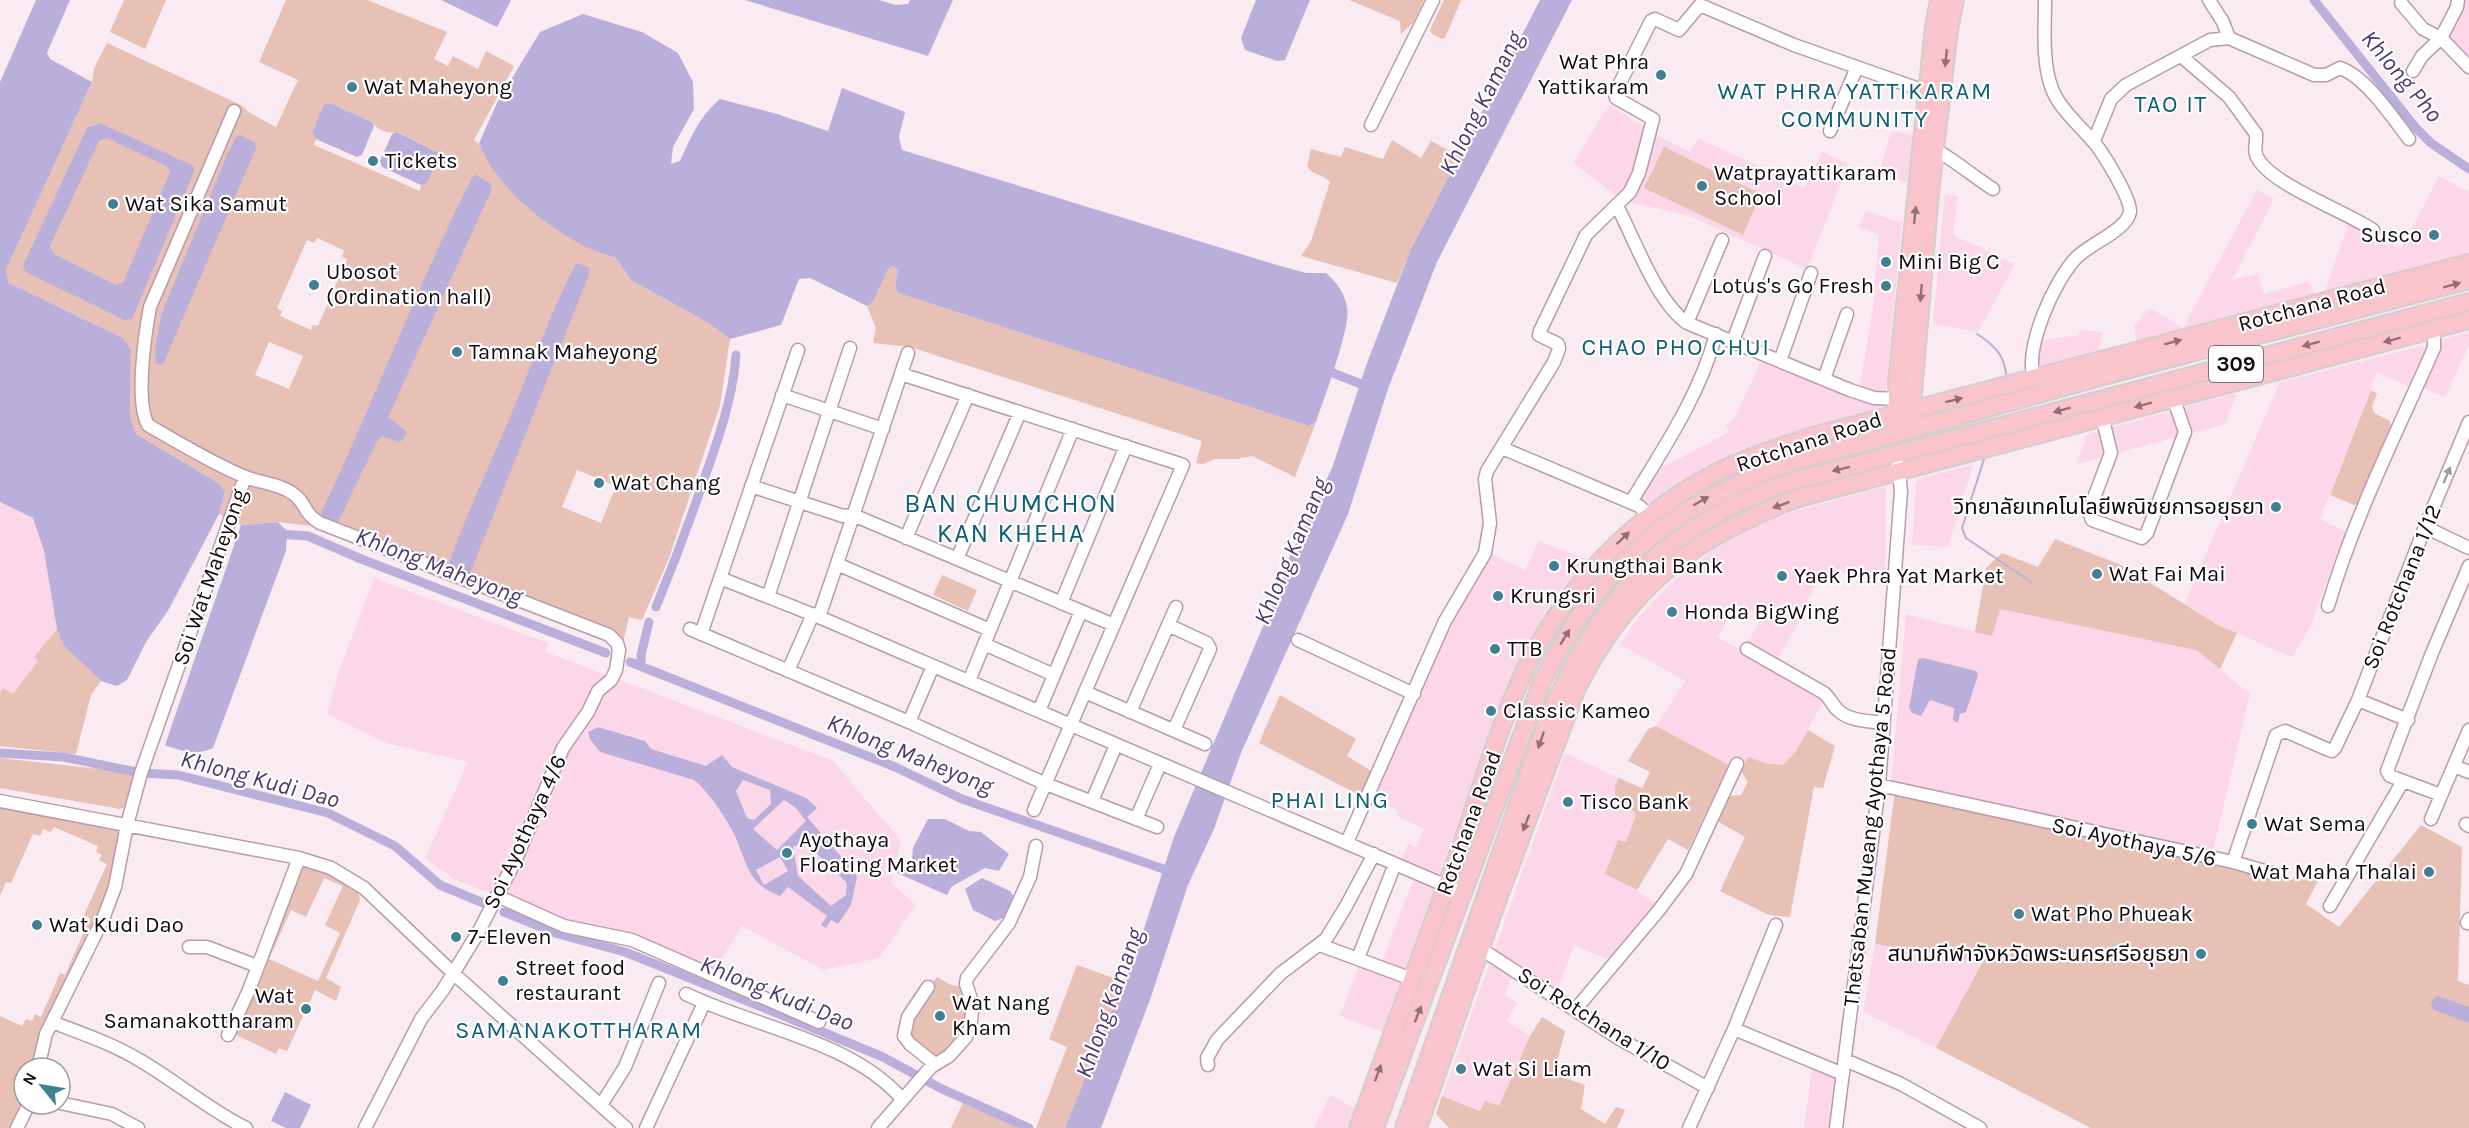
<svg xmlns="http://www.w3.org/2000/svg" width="2469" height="1128" viewBox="0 0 2469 1128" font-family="Karla,'Noto Sans Thai',sans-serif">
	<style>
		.built { fill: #fbd7e9 }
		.green { fill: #e7c0b6; fill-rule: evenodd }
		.water { fill: #baafda; fill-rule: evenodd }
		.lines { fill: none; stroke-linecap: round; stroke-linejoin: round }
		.stream { stroke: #baafda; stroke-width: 2 }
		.canal { stroke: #baafda; stroke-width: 9 }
		.minor-casing { stroke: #bc9aab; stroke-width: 15 }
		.major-casing { stroke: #d0cecf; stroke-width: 20 }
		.minor { stroke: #fff; stroke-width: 12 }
		.major { stroke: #f9c4cb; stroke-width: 16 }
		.oneway { fill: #926f76 }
		.oneway2 { fill: #a19c9f }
		.poi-dot { fill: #417f94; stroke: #fff; stroke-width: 2 }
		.labels { text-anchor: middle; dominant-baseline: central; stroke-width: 4.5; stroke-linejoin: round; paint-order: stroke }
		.shield { fill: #fff; stroke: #5a5256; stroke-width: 1.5 }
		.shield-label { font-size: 21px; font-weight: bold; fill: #13080e }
		.poi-label { font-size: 22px; fill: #13080e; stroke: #fff; text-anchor: start }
		.street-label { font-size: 22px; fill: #13080e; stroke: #fff }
		.water-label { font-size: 24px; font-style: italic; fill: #4c3a71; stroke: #fff }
		.neighbourhood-label { font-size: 24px; letter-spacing: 1.5px; fill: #0f6077; stroke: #fff }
		.quarter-label { font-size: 26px; letter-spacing: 1.5px; fill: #0f6077; stroke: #fff }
	</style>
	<rect width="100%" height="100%" fill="#faebf2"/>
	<path class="built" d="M2455 0H2469V70L2437 39Z
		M1609 105 1660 137 1690 152 1698 138 1805 188 1822 152 1848 164 1807 269 1689 216 1624 201 1573 163Z
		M1892 131 1914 135 1908 182 1878 175Z
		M2439 176 2469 192V255L2324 292 2350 220 2380 241 2401 249Z
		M2257 190 2274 199 2232 280 2258 274 2264 294 2310 281 2314 294 2137 342 2134 326 2150 308 2183 328Z
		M1945 194 1958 196 1953 235 2015 264 1978 332 1933 324Z
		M1866 211 1902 223 1885 398 1883 404 1877 409 1740 450 1667 490 1643 508 1635 501 1654 472 1729 432 1726 424 1734 419 1763 358 1858 398 1873 307 1879 235 1859 227Z
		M2080 330 2103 332 2098 353 2037 368 2040 341 2078 335Z
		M2469 332V345L2445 397 2421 387 2443 339Z
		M2433 343 2413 388 2377 373 2320 519 2349 533 2338 550 2310 627 2292 657 2220 626 2185 603 2280 382Z
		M2237 393 2225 424 2077 464 2087 434Z
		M1973 465 1948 547 1912 545 1916 483 1920 478Z
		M1880 488H1886L1885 571 1819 574 1799 622 1778 658 1748 641 1762 618 1738 605 1717 637 1826 697 1796 751 1783 765H1768L1748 758 1741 771 1656 726 1685 681 1620 644 1638 618 1671 583 1721 544 1744 531 1792 512Z
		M0 502 33 518 44 551 57 629 34 657 38 661 13 694 4 688 0 694Z
		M1539 541 1587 559 1546 609 1513 674 1438 877 1401 861 1408 844 1416 847 1424 829 1397 816 1399 811 1373 798 1443 640 1463 597 1478 576 1490 554 1525 570Z
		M374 578 548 643 546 652 833 761 901 841 891 883 916 905 879 958 824 970 742 926 716 968 661 947 575 923 496 889 493 894 455 880 425 858 468 762 386 743 327 714 339 671Z
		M1999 609 2196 650 2250 694 2212 855 1891 781 1906 614 1992 636Z
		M1565 753 1619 778 1615 786 1636 815 1626 842 1619 840 1605 874 1622 881 1658 905 1612 961 1574 945 1554 1000 1513 973 1505 995 1517 1003 1507 1021 1530 1036 1499 1106 1481 1111 1442 1096Z
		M1414 879 1435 888 1383 1032 1340 1016 1360 963 1379 969Z
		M1875 944 1983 960 1936 1048 1863 1012Z
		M1812 1068 1836 1076 1828 1128H1804Z
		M1330 1095 1355 1108 1347 1128H1314Z"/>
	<path class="green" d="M124 0H166L145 49 110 32Z
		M286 0H367L447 32 434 59 448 66 453 56 478 69 486 51 514 66 474 140C485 147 493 171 503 182 537 210 572 247 616 258L631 280 710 324 730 339 720 405 669 558 642 620 629 617 622 647 454 584 312 526 278 522 241 525 219 514 225 492 220 484 136 434 130 417 131 350 123 338 9 283 6 270 92 82 94 68 107 43 243 106 248 112 276 127 298 80 259 62ZM330 103 372 122C376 129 389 135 398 132L437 152 427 183 421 185 420 191 314 145 316 139 312 133ZM317 238 344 250 342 257 347 259 318 326 313 325 311 330 280 316 282 311 277 308 307 240 314 243ZM269 342 303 356 289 389 255 375ZM577 470 616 486 601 523 562 507Z
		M1349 0H1424L1413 23 1401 34 1400 21Z
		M1444 0H1461L1445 38 1442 39 1432 34 1430 30Z
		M1392 140 1421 158 1431 141 1459 156 1411 249 1397 283 1301 256 1311 241 1330 182C1323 174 1312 175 1307 166L1311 149 1341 157 1345 147 1383 159Z
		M1664 147 1761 194 1743 235 1644 188Z
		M892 266 898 270 895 285 898 293 1309 426 1316 422 1295 477 1252 456 1237 459H1216L1203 464 1196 463 1202 441 910 347 873 343 876 328 867 306 873 302 888 269Z
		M2371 390 2377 394 2372 406 2374 413 2390 421 2391 429 2360 504 2354 505 2330 495Z
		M2055 539 2121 565 2220 626 2237 633 2220 669 2196 650 2000 609 1992 636 1975 632 1986 568 2002 553 2038 567Z
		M942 575 977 590 968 611 933 595Z
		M57 629 64 646 101 681 91 695 76 754 0 746V694L3 688 13 694 38 661 34 657Z
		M1280 695 1356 739 1347 756 1373 772 1361 796 1259 743Z
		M1656 726 1729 765 1688 850 1668 839 1637 890 1605 874 1618 840 1626 842 1636 815 1624 800 1615 797V786L1619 778 1642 788 1650 772 1628 761 1648 729Z
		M1808 730 1835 746 1823 788 1814 787 1790 917 1769 915 1720 891 1745 837 1717 821 1729 796 1741 795 1748 782 1741 771 1748 757 1768 764 1783 765 1796 751Z
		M0 758 136 773 125 807 120 809 0 788Z
		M1895 790 2292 880 2297 873 2319 879 2306 904 2339 927 2421 825 2462 847 2458 981 2469 985V1128H2091L1936 1048 1983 961 1875 944Z
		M0 808 122 832 111 889 34 1068H24V1104L14 1128H0V1016L22 1026 26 1019 32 1021 35 1014 41 1017 60 973 65 975 90 918 84 915 107 864 99 860 102 855 96 852 98 846 54 827 51 832 43 829 40 836 33 834 11 883 6 882 0 896Z
		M299 865 328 874 359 893 360 900 326 978 341 987 336 1001 315 990 287 1051 279 1048 276 1054 226 1030ZM324 878 343 886 325 925 340 933 318 981 269 959 291 910 306 917Z
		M1077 965 1125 982 1065 1128H1036L1067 1047 1049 1039Z
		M937 977 951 985 966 988 972 1001 965 1028 950 1054 936 1058C929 1053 918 1049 912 1043 895 1025 926 991 937 977Z
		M1542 1017 1565 1031 1554 1074 1585 1085 1581 1109 1605 1124 1616 1107 1625 1110 1617 1128H1449L1436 1114 1442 1096 1480 1111 1485 1101 1499 1106 1530 1036Z
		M963 1103 1018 1127 1020 1128H951Z"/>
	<path class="water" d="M36 0H70L47 53 50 59 92 82 6 270 9 283 123 338 131 350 130 417 136 434 220 484 225 492 219 514 169 609 146 642 127 680 117 686 101 681 64 646 57 629 44 551 33 518 0 502V82Z
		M441 0H511L497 27Z
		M745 0H879L896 5 908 4 910 0H953L928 56Z
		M1256 0H1310L1285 60 1277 61 1245 50 1241 38Z
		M1540 0H1572L1437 262 1388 389 1348 514 1241 753 1214 829 1188 885 1151 997 1101 1128H1065L1136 953 1174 837 1275 598 1289 558 1332 468 1367 363 1411 249Z
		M583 14 642 32 678 53 693 82 694 109 673 147 671 164 680 161C692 136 698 118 720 99L777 114 828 131 842 88 905 112 899 137 902 150 1277 265 1306 273H1326C1337 283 1344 292 1347 307 1352 325 1323 401 1316 422L1309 426 898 293 895 285 898 270 893 266 888 269 873 302 867 306 810 278 799 279 781 325 730 339 710 324 631 280 616 258C574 247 520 208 495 172 488 164 484 153 479 143L497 103 540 32Z
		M330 103 372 122 374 126 362 155 357 157 316 139 312 133 324 105Z
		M100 123 194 166V172L132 319 124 320 26 272 23 266 87 128ZM107 138 166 166 170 172 123 283 116 285 54 254 50 246 99 141Z
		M397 132 437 152 439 156 427 183 421 185 382 167 380 161 392 134Z
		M241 135 255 143 256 148 163 364 160 365 156 363 155 350 161 315 227 155 236 137Z
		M476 175 490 183 492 189 388 417 407 432 403 440 398 442 382 436 377 441 338 522 334 523 322 518 321 513C374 402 417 286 473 176Z
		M578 263 589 268 590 272 471 571 468 574 451 567 449 563C466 515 488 469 508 422 530 370 549 316 575 265Z
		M278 522 287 531 286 551 213 748C195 756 182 751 165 745L241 525Z
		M1923 658 1976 671 1978 675 1966 712 1960 714 1958 723 1953 720 1954 708 1930 700 1921 716 1912 713 1909 708 1918 659Z
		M598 727 645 741 651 749 706 766 722 755 732 767 806 798 817 808 807 817 844 860 848 858 857 877 851 905 838 924 831 920 826 928 821 925 827 916 788 887 780 896C748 884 747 864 735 836 727 819 708 791 694 780L600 752 590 739 588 732ZM743 780 770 790 771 804 754 820 747 818 736 791ZM784 800 796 808 806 821 777 850 753 829ZM805 842 847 883 846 895 831 906 798 876 793 847ZM780 857 788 871 764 885 756 870Z
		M928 819H945L969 831 981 832 1009 854 999 871 985 868 951 887 947 895 897 873 901 864 912 859 913 848Z
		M982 878 1010 891 1017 901 1006 917 995 921 973 910 965 889Z
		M2437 996 2469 1007V1023L2434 1010 2431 1005 2433 999Z
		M285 1092 311 1105 300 1128H286L271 1121Z"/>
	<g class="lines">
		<path class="stream" d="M1977 334C1997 347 2004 355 2007 379
			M1985 456 1962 528 1966 538 2031 582"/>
		<path class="canal" d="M2314 0 2416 128 2431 143 2469 169
			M1333 373 1371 388
			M277 534 308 536 361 559 606 653
			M656 607C673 566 688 526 702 485 717 443 733 399 736 355
			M630 662 895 767 962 799 1175 873
			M641 666V655L649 622
			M0 753 63 757 141 773 178 775 328 813 395 846 440 885 488 905
			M504 912 558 934 625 952 784 1016 883 1057 940 1088 1029 1128"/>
		<g class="minor-casing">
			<path id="minor" d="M2209 0 2223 22 2229 38
				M2458 0 2457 7 2441 38 2469 67
				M2401 3 2423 29 2441 38 2422 56 2413 71
				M2181 56 2229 97 2256 134C2257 142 2253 150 2257 157 2271 185 2345 211 2373 230
				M234 111 150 307C145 334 135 401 148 425 179 443 210 462 243 476 259 483 278 483 292 493 306 501 303 514 320 523L609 635 617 643 619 650 616 670 611 680 598 691 588 712 563 748 516 859 479 931 443 990 421 1019 365 1128
				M1371 125 1433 0
				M1830 131 1857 67
				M2094 141 2111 99 2126 85 2210 40 2229 38 2314 75H2326L2340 68C2365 76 2393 118 2409 139
				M1936 150C1957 162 1973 176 1993 189
				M1617 206C1635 240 1656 301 1687 323L1850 390 1874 398 1896 399
				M1687 323 1722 240
				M1733 341 1765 256
				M1780 361 1811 273
				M901 374 1183 465 1034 810
				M1824 379 1847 314
				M2034 379C2024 348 2054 281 2076 258 2089 244 2127 230 2130 212 2131 198 2102 151 2092 140 2078 124 2057 106 2051 86 2042 60 2045 27 2045 0
				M782 395 883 429
				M2102 416 2111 453 2089 511 2092 520 2142 538 2147 533 2185 432 2173 397
				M1502 448 1639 506 1649 515
				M751 486 843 516 853 515 1114 625
				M1631 502C1663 449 1700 395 1716 334
				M2425 527 2469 548
				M906 538 968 395
				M957 559 1020 412
				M837 564 990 630
				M720 578 819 617 1463 893
				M768 597 850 348
				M1061 603 1126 446
				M2328 606C2354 517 2397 432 2434 348V329
				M819 617 908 353
				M1168 625 1207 643 1210 649 1174 730
				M690 629 909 722 1046 784 1157 827
				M701 634 798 350
				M1298 640 1414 694
				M984 644 1054 675
				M1747 649 1824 693C1831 699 1833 707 1840 712 1851 721 1869 721 1883 723
				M788 671 813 614
				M969 681 1073 429
				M1085 692 1205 744
				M2358 700 2408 720
				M1039 711 1081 611
				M1130 712 1176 607
				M909 722 933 666
				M2454 766 2469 772
				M1879 785 2233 862 2272 873
				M2441 795 2390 776 2387 771 2432 653 2469 566
				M0 801 299 858 331 868 364 888 453 973 626 1128
				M1092 801 1113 752
				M1136 819 1157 771
				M2431 819 2469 730
				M2466 824 2469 826
				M1347 842 1445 621 1485 553 1490 523 1485 479 1487 471 1554 362 1559 349 1558 344 1539 335 1540 331 1586 235 1630 192 1639 173 1653 119 1616 98 1615 93 1651 21 1655 19 1679 30 1700 5 1794 45 1933 94
				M2233 862 2276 735 2285 731 2329 750 2332 751 2335 748 2358 700 2425 527 2469 422
				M497 896 564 926 632 940 819 1022
				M2330 906 2403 781
				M2467 923 2469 919
				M1320 945 1412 979
				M189 947H207L257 966
				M1481 949 1618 1038 1708 1088
				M1358 958 1395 864
				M928 987 908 1017 904 1036 910 1044 935 1064
				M686 994C753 1027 851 1040 902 1099
				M1575 1010 1659 910 1686 874 1737 764
				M52 1022C83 1034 113 1044 141 1061 177 1082 209 1110 246 1128
				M1734 1029 1843 1074
				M228 1035 249 990 299 858
				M1845 1060 1901 1084 1980 1128
				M1208 1065 1207 1058 1217 1040 1280 974 1326 939 1345 908 1374 854
				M38 1068 46 1034 103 919 115 887 127 825 141 773 245 477
				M60 1103 112 1114 138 1128
				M601 1105 625 1067 659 983
				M17 1128 29 1104
				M646 1128 704 1003
				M878 1128 931 1067 949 1056 966 1037 970 1028 973 1005 966 984 967 978 1009 923 1030 877 1036 846
				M1689 1128 1734 1029 1776 925
				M1836 1128 1879 785 1901 491 1898 465"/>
		</g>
		<g class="major-casing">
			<path id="major" d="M1914 420 1913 393 1930 193 1949 30 1955 0
				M1897 424V381L1934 27 1939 0
				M1358 1128C1392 1033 1428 938 1462 843 1483 784 1500 721 1528 664 1568 584 1636 514 1716 473 1747 457 1780 447 1813 436L2469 263
				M1375 1128 1541 684C1599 564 1666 508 1790 463L2107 375 2469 280
				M1404 1128 1548 719C1598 600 1666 523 1790 482L2469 302
				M1418 1128 1499 896 1577 688C1628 587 1694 536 1799 498L2469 320"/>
		</g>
		<use href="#minor" class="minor"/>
		<use href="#major" class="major"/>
	</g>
	<defs><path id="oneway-solid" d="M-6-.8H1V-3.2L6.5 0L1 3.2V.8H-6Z" transform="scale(1.5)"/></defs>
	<g class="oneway">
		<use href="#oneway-solid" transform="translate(1946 58) rotate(96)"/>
		<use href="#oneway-solid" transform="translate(1915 215) rotate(-84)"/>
		<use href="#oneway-solid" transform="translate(2452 285) rotate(-15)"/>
		<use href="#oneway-solid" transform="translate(1921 293) rotate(95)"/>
		<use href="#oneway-solid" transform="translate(2392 340) rotate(165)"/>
		<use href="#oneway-solid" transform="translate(2173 342) rotate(-15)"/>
		<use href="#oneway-solid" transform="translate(2311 344) rotate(165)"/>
		<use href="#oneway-solid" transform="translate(1954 400) rotate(-14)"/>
		<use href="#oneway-solid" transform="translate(2143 405) rotate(165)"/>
		<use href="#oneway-solid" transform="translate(2062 410) rotate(165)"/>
		<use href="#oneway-solid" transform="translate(1841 469) rotate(166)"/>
		<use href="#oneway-solid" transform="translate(1701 501) rotate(-30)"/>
		<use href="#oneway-solid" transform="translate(1781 505) rotate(160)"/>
		<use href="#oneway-solid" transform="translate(1623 538) rotate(-44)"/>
		<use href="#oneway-solid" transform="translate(1565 637) rotate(-59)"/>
		<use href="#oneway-solid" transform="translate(1541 740) rotate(109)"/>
		<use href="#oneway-solid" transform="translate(1526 823) rotate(111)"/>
		<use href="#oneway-solid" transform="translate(1418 1014) rotate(-69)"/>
		<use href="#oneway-solid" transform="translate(1378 1073) rotate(-70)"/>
	</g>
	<use class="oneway2" href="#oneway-solid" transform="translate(2447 475) rotate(-67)"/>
	<g class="poi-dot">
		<circle cx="1661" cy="75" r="6"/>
		<circle cx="352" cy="87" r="6"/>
		<circle cx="373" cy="161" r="6"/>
		<circle cx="1702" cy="186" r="6"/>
		<circle cx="113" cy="204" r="6"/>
		<circle cx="2434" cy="235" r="6"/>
		<circle cx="1886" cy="262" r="6"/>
		<circle cx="314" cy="285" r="6"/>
		<circle cx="1886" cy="286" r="6"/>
		<circle cx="457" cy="352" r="6"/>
		<circle cx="599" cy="483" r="6"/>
		<circle cx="2276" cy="507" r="6"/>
		<circle cx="1554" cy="566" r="6"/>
		<circle cx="2097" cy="574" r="6"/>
		<circle cx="1782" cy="576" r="6"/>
		<circle cx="1498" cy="596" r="6"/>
		<circle cx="1672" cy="612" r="6"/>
		<circle cx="1495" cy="649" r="6"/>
		<circle cx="1491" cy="711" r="6"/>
		<circle cx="1568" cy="802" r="6"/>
		<circle cx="2252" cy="824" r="6"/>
		<circle cx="787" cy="853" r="6"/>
		<circle cx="2429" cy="872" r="6"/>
		<circle cx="2019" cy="914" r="6"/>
		<circle cx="37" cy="925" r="6"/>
		<circle cx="456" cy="937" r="6"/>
		<circle cx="2201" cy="954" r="6"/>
		<circle cx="503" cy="981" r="6"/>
		<circle cx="306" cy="1009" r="6"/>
		<circle cx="940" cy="1016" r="6"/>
		<circle cx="1461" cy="1069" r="6"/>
	</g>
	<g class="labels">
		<rect class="shield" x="2209" y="346" width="54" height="36" rx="4.5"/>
		<g class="shield-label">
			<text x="2236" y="364">309</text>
		</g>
		<g class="poi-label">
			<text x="1649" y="62" text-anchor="end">Wat Phra<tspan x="1649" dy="25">Yattikaram</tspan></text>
			<text x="364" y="87">Wat Maheyong</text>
			<text x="385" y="161">Tickets</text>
			<text x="1714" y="173">Watprayattikaram<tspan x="1714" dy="25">School</tspan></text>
			<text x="125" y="204">Wat Sika Samut</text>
			<text x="2422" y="235" text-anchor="end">Susco</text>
			<text x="1898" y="262">Mini Big C</text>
			<text x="326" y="272">Ubosot<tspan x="326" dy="25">(Ordination hall)</tspan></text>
			<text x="1874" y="286" text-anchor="end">Lotus's Go Fresh</text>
			<text x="469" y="352">Tamnak Maheyong</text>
			<text x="611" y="483">Wat Chang</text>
			<text x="2264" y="507" text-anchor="end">วิทยาลัยเทคโนโลยีพณิชยการอยุธยา</text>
			<text x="1566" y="566">Krungthai Bank</text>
			<text x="2109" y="574">Wat Fai Mai</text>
			<text x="1794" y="576">Yaek Phra Yat Market</text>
			<text x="1510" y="596">Krungsri</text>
			<text x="1684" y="612">Honda BigWing</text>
			<text x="1507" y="649">TTB</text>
			<text x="1503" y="711">Classic Kameo</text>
			<text x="1580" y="802">Tisco Bank</text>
			<text x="2264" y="824">Wat Sema</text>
			<text x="799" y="840">Ayothaya<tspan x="799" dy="25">Floating Market</tspan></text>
			<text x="2417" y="872" text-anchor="end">Wat Maha Thalai</text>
			<text x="2031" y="914">Wat Pho Phueak</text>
			<text x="49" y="925">Wat Kudi Dao</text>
			<text x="468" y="937">7-Eleven</text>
			<text x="2189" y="954" text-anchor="end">สนามกีฬาจังหวัดพระนครศรีอยุธยา</text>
			<text x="515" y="968">Street food<tspan x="515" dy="25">restaurant</tspan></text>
			<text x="294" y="996" text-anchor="end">Wat<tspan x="294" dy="25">Samanakottharam</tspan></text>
			<text x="952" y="1003">Wat Nang<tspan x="952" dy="25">Kham</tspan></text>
			<text x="1473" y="1069">Wat Si Liam</text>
		</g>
		<g class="street-label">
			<text transform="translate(2312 305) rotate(-15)">Rotchana Road</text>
			<text transform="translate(1809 442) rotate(-18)">Rotchana Road</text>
			<text transform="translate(210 577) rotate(-71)">Soi Wat Maheyong</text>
			<text transform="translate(2402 587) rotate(-68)">Soi Rotchana 1/12</text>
			<text transform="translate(1469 823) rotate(-70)">Rotchana Road</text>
			<text transform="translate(1870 827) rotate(-84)">Thetsaban Mueang Ayothaya 5 Road</text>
			<text transform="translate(525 832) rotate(-65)">Soi Ayothaya 4/6</text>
			<text transform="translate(2134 842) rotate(12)">Soi Ayothaya 5/6</text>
			<text transform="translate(1594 1019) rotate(32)">Soi Rotchana 1/10</text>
		</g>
		<g class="water-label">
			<text transform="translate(2402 76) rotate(50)">Khlong Pho</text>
			<text transform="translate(1481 103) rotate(-63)">Khlong Kamang</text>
			<text transform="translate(1291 551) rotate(-67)">Khlong Kamang</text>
			<text transform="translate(439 566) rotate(21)">Khlong Maheyong</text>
			<text transform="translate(910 754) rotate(22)">Khlong Maheyong</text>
			<text transform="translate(260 779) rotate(15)">Khlong Kudi Dao</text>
			<text transform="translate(777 993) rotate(22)">Khlong Kudi Dao</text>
			<text transform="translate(1109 1003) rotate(-70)">Khlong Kamang</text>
		</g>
		<g class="neighbourhood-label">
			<text x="1855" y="91">WAT PHRA YATTIKARAM<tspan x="1855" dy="28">COMMUNITY</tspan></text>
			<text x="2171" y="104">TAO IT</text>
			<text x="1676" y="347">CHAO PHO CHUI</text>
			<text x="1330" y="800">PHAI LING</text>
			<text x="579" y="1030">SAMANAKOTTHARAM</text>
		</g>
		<g class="quarter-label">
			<text x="1011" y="503">BAN CHUMCHON<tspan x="1011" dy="30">KAN KHEHA</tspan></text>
		</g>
	</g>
	<g transform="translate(42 1086) rotate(300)"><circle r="28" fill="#ffffff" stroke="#a19c9f" stroke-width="1.5"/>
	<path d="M0-4.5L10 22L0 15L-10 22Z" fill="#417f94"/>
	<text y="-9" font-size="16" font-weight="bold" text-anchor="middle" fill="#13080e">N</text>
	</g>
</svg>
